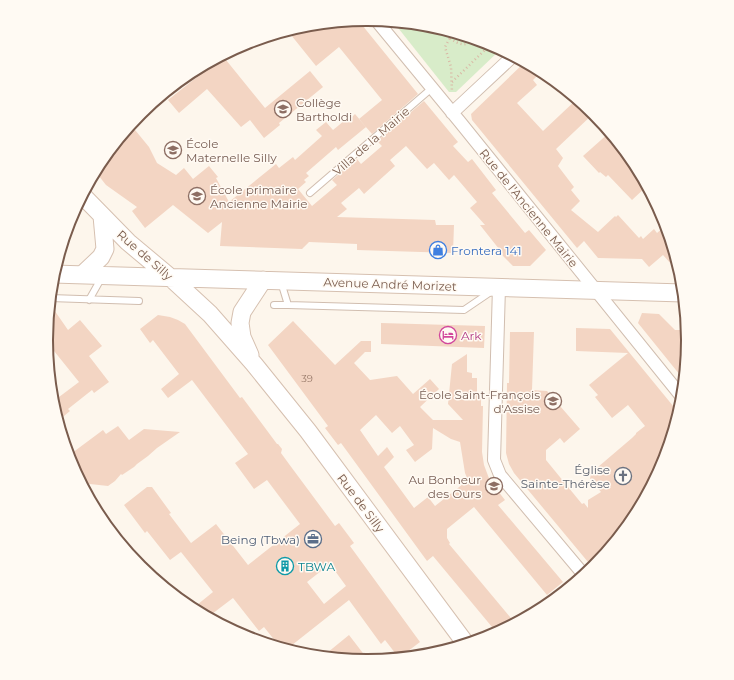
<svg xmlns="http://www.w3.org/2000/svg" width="734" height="680" viewBox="0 0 734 680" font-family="Montserrat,sans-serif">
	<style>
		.green { fill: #d8ecc9 }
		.building { fill: #f3d5c3; fill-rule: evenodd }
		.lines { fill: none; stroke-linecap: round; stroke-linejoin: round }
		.lane-casing { stroke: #d1beb0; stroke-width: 8 }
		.street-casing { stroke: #d1beb0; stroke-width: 14 }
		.secondary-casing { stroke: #d6c0b0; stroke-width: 19 }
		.path { stroke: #d9b8a5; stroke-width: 2.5; stroke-dasharray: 1 3; stroke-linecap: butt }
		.lane { stroke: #fff; stroke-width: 6 }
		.street { stroke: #fff; stroke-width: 12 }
		.secondary { stroke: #fff; stroke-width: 17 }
		.labels { text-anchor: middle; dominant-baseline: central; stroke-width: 3; stroke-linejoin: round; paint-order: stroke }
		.number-label { font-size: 10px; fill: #987a6a }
		.education-label { font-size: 12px; fill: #785e54; stroke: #fffaf3; text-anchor: start }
		.street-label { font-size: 12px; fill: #7a5c4d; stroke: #fffaf3 }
		.shop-label { font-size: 12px; fill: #366cbe; stroke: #fffaf3; text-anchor: start }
		.hotel-label { font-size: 12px; fill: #b23c85; stroke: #fffaf3; text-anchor: start }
		.worship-label { font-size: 12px; fill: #5b616d; stroke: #fffaf3; text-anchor: end }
		.service-label { font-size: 12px; fill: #4e5e75; stroke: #fffaf3; text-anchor: end }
		.culture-label { font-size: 12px; fill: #0d838f; stroke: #fffaf3; text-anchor: start }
		.rim { fill: none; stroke: #7a5c4d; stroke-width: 2 }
	</style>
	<rect width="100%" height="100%" fill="#fdf6ec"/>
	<path class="green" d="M398 22 430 25 490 44 501 49 456 92H449L395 24Z"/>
	<path class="building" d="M358 20 418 94 372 134 359 119 382 100 339 47 316 66 287 30 305 25Z
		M222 55 265 108 310 71 323 87 279 123 280 125 264 138 250 120 241 127 207 89 179 113 168 100 197 77 195 75V70Z
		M525 62 542 71 533 80 537 85 517 103 543 131 577 99 594 113 556 149 563 158 558 166 574 187 571 190 580 201 571 210 598 232 615 216 616 217 618 215 639 238 641 236 643 239 654 229 657 233 664 227 668 232 681 275 663 255 649 267 642 259 598 258 584 241 577 248 472 120 471 114Z
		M424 101 458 142 453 146 468 162 472 159 496 190 492 193 525 233 529 230 546 250 530 266H513L502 255 503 254 480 225H485L470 208 477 202 454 175 449 180 434 163 427 169 406 146 390 160 395 166 364 194 359 188 341 203 347 209 337 217 435 220 436 225H454L453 253 357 250V244L309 242 302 249 220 246 222 222 208 233 173 205 145 228 132 211 137 207 106 185 95 171 100 161 131 125 149 147 157 163 176 175 184 168 193 179 209 166 218 177 216 178 229 202 276 164 279 168 293 157 295 160 322 136 316 130 326 122 333 130 350 116 351 118 355 114 366 127 338 150 336 147 306 173 309 176 304 180 306 182 298 189 312 206 337 185 332 180 357 159 361 164 382 146 377 141Z
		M610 132 634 162 647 186 632 200 608 175 606 177 600 172 599 173 583 156Z
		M50 304 68 330 80 320 102 346 89 356 109 382 94 393 92 390 68 409 70 411 58 421 52 402 51 386 59 397 79 382 46 341Z
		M642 313 659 314 675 330H687L688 340 684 380 638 323Z
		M158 315 170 317 178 320 185 324 240 398 242 397 277 444H278L282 449 281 453 289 464 335 526 339 523 354 543 350 546 420 642 399 658 385 640 381 644 349 600 287 649 280 647 264 627 259 631 233 598 208 617 192 609 213 592 181 552 170 560 147 531 145 533 124 505 147 487H152L171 513 169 514 191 543 216 524 248 565 300 524 267 480 254 489 235 463 248 454 192 380 168 398 161 389 179 374 153 340 150 343 140 329ZM330 564 346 586 324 604 307 582Z
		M293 321 335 365 361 341H371V352H365L354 363 370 380 397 376 413 394 430 379 439 389 420 407 433 420H463L448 404 452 364 467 354V372L472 373V378H477V394H478V398H481V406H483L482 452 484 465 490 481 505 500 498 505 563 582 547 595 474 507 447 529V538L450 543 449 544 515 623 497 633 433 556 427 561 341 443 338 445 325 428 328 426 268 345ZM376 415 392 433 400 426 414 445 406 450 415 462 432 449 433 428 451 439 460 442 465 473 468 480 435 506 428 497 414 508 384 467 394 457 387 447 378 456 360 430Z
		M381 323 485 326 484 348 381 344Z
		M576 328 610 329 678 412V415L663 463 634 519 598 562H588L514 473 509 464 506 453 507 383H509L510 332H534L532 390 547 391 580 429 564 443 560 438 546 450V460L582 504 584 503 588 508V500L601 492 590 479 591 473 632 438 636 434V433L645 426 628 405 612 418 595 397 598 395 589 385 628 353 576 351Z
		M118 426 129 440 144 429 180 432 157 448 148 456 137 464 134 467 122 475 121 474 115 481 108 486 81 483 70 463 68 456 103 430 106 434Z
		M349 635 369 661 322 657Z"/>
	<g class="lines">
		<g class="lane-casing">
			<path id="lane" d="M310 193 432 88
				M281 282 288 305 464 310 492 291
				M50 298 139 301
				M89 300 102 277
				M274 305H288"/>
		</g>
		<g class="street-casing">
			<path id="street" d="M376 20 460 122 682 397
				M452 113 513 56
				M499 287 494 460 500 475 584 575"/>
		</g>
		<g class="secondary-casing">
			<path id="secondary" d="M82 195 128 242 171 278 210 314 254 364 308 431 466 644
				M53 274 683 293
				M82 275 101 257 105 249 102 216
				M250 355 242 337 240 323 242 312 263 280"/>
		</g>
		<path class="path" d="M448 31 450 38 445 47 451 67 452 92
			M450 38C459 45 466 47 474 39
			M452 82 491 44"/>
		<use href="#lane" class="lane"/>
		<use href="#street" class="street"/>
		<use href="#secondary" class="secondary"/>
	</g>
	<defs>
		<g id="school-ring" transform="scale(0.9)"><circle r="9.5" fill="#fffaf3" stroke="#8d6e63" stroke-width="1.5"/><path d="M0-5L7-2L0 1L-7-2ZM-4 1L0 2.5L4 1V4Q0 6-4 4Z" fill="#8d6e63"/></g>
		<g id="shop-ring" transform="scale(0.9)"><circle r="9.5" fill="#fffaf3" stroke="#3f7fe0" stroke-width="1.5"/><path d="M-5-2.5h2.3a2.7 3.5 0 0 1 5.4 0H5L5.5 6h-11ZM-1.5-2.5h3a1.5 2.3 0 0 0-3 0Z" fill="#3f7fe0"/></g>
		<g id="hotel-ring" transform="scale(0.9)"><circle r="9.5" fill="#fffaf3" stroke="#d1479c" stroke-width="1.5"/><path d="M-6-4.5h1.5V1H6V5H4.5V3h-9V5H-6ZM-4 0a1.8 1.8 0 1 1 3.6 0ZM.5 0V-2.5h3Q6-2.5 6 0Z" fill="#d1479c"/></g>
		<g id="church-ring" transform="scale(0.9)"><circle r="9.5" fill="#fffaf3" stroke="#6b7280" stroke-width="1.5"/><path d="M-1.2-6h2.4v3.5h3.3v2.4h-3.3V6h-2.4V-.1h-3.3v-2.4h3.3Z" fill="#6b7280"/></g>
		<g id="office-ring" transform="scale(0.9)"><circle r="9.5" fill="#fffaf3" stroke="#5c6f8a" stroke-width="1.5"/><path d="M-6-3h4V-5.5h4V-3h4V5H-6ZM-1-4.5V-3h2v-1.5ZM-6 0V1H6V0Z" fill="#5c6f8a"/></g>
		<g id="building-ring" transform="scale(0.9)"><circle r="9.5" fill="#fffaf3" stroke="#0f9aa8" stroke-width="1.5"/><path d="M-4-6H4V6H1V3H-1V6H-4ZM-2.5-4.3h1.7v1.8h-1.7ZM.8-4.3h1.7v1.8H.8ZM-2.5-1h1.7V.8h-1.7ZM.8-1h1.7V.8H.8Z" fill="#0f9aa8"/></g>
	</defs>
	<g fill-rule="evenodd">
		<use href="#school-ring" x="283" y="109"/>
		<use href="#school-ring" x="173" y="150"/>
		<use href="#school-ring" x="197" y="196"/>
		<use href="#shop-ring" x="438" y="250"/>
		<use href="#hotel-ring" x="448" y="335"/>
		<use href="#school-ring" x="553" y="401"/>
		<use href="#church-ring" x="623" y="476"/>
		<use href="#school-ring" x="494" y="486"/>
		<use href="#office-ring" x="313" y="539"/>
		<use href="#building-ring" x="285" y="566"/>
	</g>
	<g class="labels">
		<g class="number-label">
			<text x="307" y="378">39</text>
		</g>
		<g class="education-label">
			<text x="296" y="102">Collège<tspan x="296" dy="14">Bartholdi</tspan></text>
			<text x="186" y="143">École<tspan x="186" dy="14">Maternelle Silly</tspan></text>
			<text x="210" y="189">École primaire<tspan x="210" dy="14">Ancienne Mairie</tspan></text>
			<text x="540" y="394" text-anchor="end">École Saint-François<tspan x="540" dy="14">d'Assise</tspan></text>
			<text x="481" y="479" text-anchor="end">Au Bonheur<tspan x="481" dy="14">des Ours</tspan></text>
		</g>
		<g class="street-label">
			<text transform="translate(371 141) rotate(-41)">Villa de la Mairie</text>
			<text transform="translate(529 208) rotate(51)">Rue de l'Ancienne Mairie</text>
			<text transform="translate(145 255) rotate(41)">Rue de Silly</text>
			<text transform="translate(390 284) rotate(2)">Avenue André Morizet</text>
			<text transform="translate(361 503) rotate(53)">Rue de Silly</text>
		</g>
		<g class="shop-label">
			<text x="451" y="250">Frontera 141</text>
		</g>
		<g class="hotel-label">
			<text x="461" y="335">Ark</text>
		</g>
		<g class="worship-label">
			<text x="610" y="469">Église<tspan x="610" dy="14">Sainte-Thérèse</tspan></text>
		</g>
		<g class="service-label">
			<text x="300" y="539">Being (Tbwa)</text>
		</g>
		<g class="culture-label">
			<text x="298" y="566">TBWA</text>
		</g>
	</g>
	<path d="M0 0H734V680H0ZM53 340a314 314 0 1 1 628 0a314 314 0 1 1-628 0Z" fill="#fffaf3" fill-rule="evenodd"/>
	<path class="rim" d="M53 340a314 314 0 1 1 628 0a314 314 0 1 1-628 0Z"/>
</svg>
